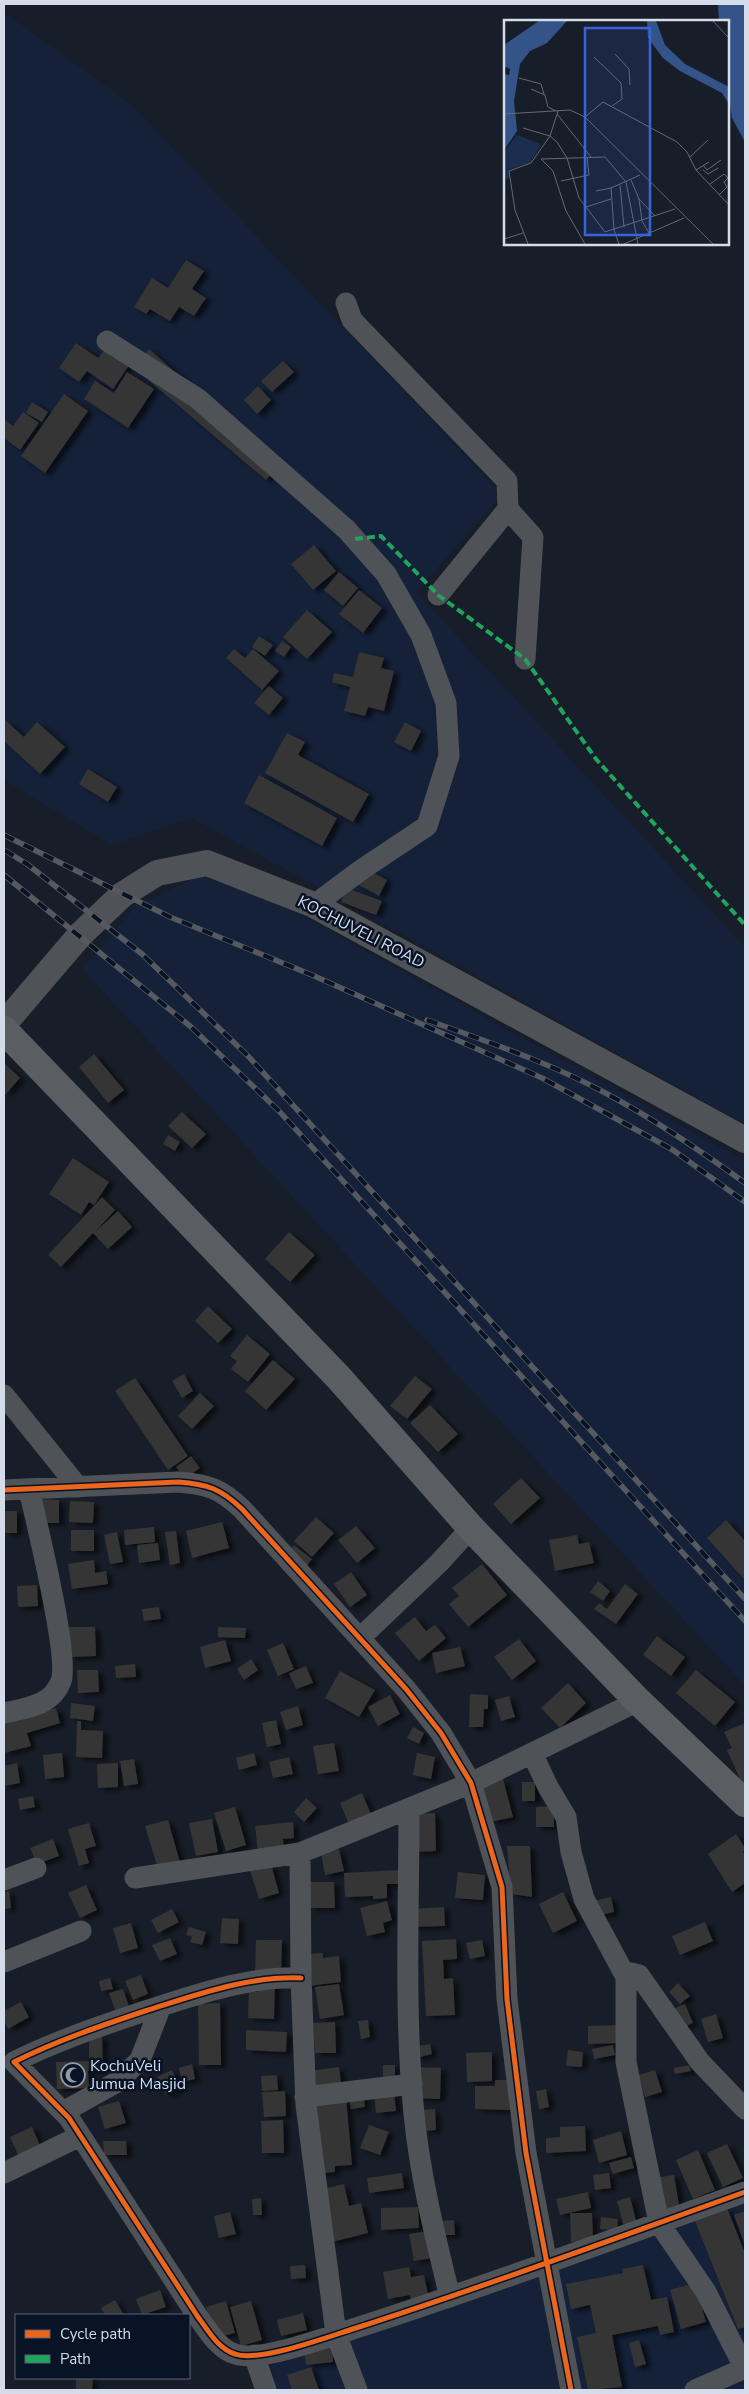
<svg xmlns="http://www.w3.org/2000/svg" width="749" height="2394" viewBox="0 0 749 2394" font-family="'Nunito Sans',sans-serif">
	<style>
		.built { fill: #142138 }
		.water { fill: #345489 }
		.building { fill: #363434; filter: url(#shadow) }
		.lines { fill: none; stroke-linecap: round; stroke-linejoin: round }
		.minor { stroke: #4f5257; stroke-width: 21 }
		.tertiary { stroke: #4f5257; stroke-width: 26 }
		.secondary { stroke: #5a5e63; stroke-width: 28 }
		.rail-casing { stroke: #565a60; stroke-width: 5.5 }
		.rail { stroke: #081326; stroke-width: 4; stroke-dasharray: 11; stroke-linecap: butt }
		.quiet { stroke: #20a55d; stroke-width: 4; stroke-dasharray: 8 4; stroke-linecap: butt }
		.cycleway-casing { stroke: #081326; stroke-width: 8 }
		.cycleway { stroke: #eb651d; stroke-width: 5 }
		.labels { text-anchor: middle; dominant-baseline: central; stroke-width: 5; stroke-linejoin: round; paint-order: stroke }
		.street-label { font-size: 16px; fill: #d4dce9; stroke: #081326 }
		.poi-label { font-size: 16px; fill: #d4dce9; stroke: #081326; text-anchor: start }
		.inset-road { fill: none; stroke: #636a76; stroke-width: 1 }
		.view { fill: #3863db; fill-opacity: 0.15; stroke: #3863db; stroke-width: 2.5 }
		.inset-edge { fill: none; stroke: #d4dce9; stroke-width: 2.5 }
	</style>
	<defs>
		<filter id="shadow"><feDropShadow dx="5.5" dy="3" stdDeviation="2.5" flood-color="#0009"/></filter>
	</defs>
	<rect width="100%" height="100%" fill="#181e29"/>
	<path class="built" d="M4 12 132 105 502 495 416 592 745 947V1124L192 818 112 845 4 780Z
		M203 874 299 914 745 1161V1686L82 969 136 906Z
		M745 2199V2390H277L271 2365Z"/>
	<path class="water" d="M718 4H745V142L732 118 728 89V21H719Z"/>
	<path class="building" d="M186 260 204 271 192 289 206 298 194 316 179 307 170 321 150 309 146 314 134 307 152 278 168 288Z
		M76 343 98 358 106 348 130 364 113 389 87 371 79 382 59 368Z
		M149 349 280 464 266 480 133 367Z
		M283 361 294 372 272 392 261 381Z
		M127 372 154 389 128 428 84 399 95 381 114 393Z
		M258 386 271 400 257 414 244 400Z
		M64 394 88 411 45 473 21 456Z
		M32 402 48 412 42 422 26 413Z
		M23 412 39 423 20 450 4 438V419L13 426Z
		M314 545 336 571 313 590 291 564Z
		M339 572 358 588 343 606 324 590Z
		M359 590 382 608 363 633 339 614Z
		M307 610 332 632 307 659 283 637Z
		M259 636 273 645 265 656 252 647Z
		M282 641 291 647 284 657 275 651Z
		M234 649 245 658 253 649 279 671 262 690 226 658Z
		M359 652 384 658 381 668 394 671 384 711 368 707 365 716 344 711 350 687 332 682 334 673 353 677Z
		M269 686 283 698 269 715 254 703Z
		M5 720 24 737 37 722 65 747 40 774 4 741Z
		M405 722 421 731 411 751 394 742Z
		M287 733 305 742 298 755 369 794 353 822 265 773Z
		M88 769 117 787 108 802 79 784Z
		M259 775 337 818 322 846 244 803Z
		M365 868 387 880 379 896 357 884Z
		M347 888 382 901 376 915 341 902Z
		M94 1054 124 1090 108 1103 79 1067Z
		M4 1063 20 1078 4 1096Z
		M182 1112 206 1134 192 1148 168 1126Z
		M168 1135 180 1142 175 1151 163 1144Z
		M73 1158 109 1182 94 1205 89 1202 81 1215 49 1194Z
		M102 1197 115 1210 95 1232 118 1211 132 1227 108 1249 93 1233 61 1267 48 1255Z
		M289 1232 315 1255 290 1282 265 1259Z
		M208 1306 232 1329 218 1343 195 1321Z
		M247 1335 270 1354 248 1382 231 1369 237 1361 230 1356Z
		M273 1360 295 1379 266 1410 245 1391Z
		M184 1374 193 1391 182 1398 172 1381Z
		M415 1376 432 1389 407 1419 390 1406Z
		M135 1378 188 1456 168 1470 115 1391Z
		M200 1393 214 1406 192 1429 178 1416Z
		M430 1405 458 1434 438 1452 410 1423Z
		M191 1456 200 1468 185 1479 176 1467Z
		M521 1478 540 1498 511 1524 493 1504Z
		M39 1499 59 1500V1523H39Z
		M70 1501 94 1502 93 1523 69 1522Z
		M4 1511H17V1533H4Z
		M316 1517 334 1533 312 1557 294 1541Z
		M726 1520 745 1541V1580L707 1538Z
		M222 1522 229 1548 192 1558 186 1531Z
		M356 1526 375 1548 357 1563 338 1540Z
		M154 1527 155 1542 125 1545 124 1530Z
		M71 1530H94V1551H71Z
		M176 1531 180 1563 170 1565 165 1532Z
		M117 1532 123 1562 110 1564 104 1535Z
		M577 1535 579 1544 589 1542 594 1563 555 1571 549 1540Z
		M158 1543 160 1560 139 1563 137 1545Z
		M294 1545 312 1559 306 1567 288 1553Z
		M94 1560 95 1573 106 1571 108 1584 72 1589 68 1564Z
		M482 1564 507 1595 468 1627 449 1604 459 1596 452 1588Z
		M351 1572 367 1595 350 1607 334 1584Z
		M598 1581 610 1591 603 1601 590 1592Z
		M625 1584 638 1594 616 1624 594 1609 599 1603 607 1609Z
		M37 1585 38 1606 18 1607 17 1586Z
		M159 1607 161 1619 144 1621 142 1609Z
		M415 1617 426 1631 435 1625 446 1638 419 1661 395 1633Z
		M68 1627H95L96 1656 69 1657Z
		M218 1627 246 1628 245 1638 218 1637Z
		M657 1636 685 1657 671 1676 643 1655Z
		M519 1639 536 1661 512 1680 494 1657Z
		M225 1640 231 1661 205 1668 200 1647Z
		M283 1643 294 1669 278 1676 267 1650Z
		M460 1647 465 1666 436 1673 432 1653Z
		M251 1659 258 1670 244 1680 237 1669Z
		M135 1664 136 1677 116 1678 115 1666Z
		M306 1666 313 1683 296 1689 289 1673Z
		M77 1670H98L99 1692 78 1693Z
		M696 1670 735 1702 715 1726 676 1693Z
		M340 1671 375 1690 359 1717 325 1698Z
		M568 1683 586 1703 560 1728 541 1708Z
		M470 1694 488 1695V1709H484L483 1727H469Z
		M390 1695 400 1714 378 1726 368 1707Z
		M509 1696 515 1717 501 1721 495 1700Z
		M71 1703 95 1706 93 1721 70 1718Z
		M298 1706 303 1725 286 1730 280 1712Z
		M56 1708 60 1723 27 1733 31 1746 4 1753V1722Z
		M276 1720 281 1744 267 1747 262 1723Z
		M77 1721H81V1730L103 1731 102 1758 76 1757Z
		M745 1723V1785L743 1786 727 1750 732 1748 724 1732Z
		M413 1727 424 1733 419 1744 407 1738Z
		M334 1743 339 1771 318 1774 313 1746Z
		M62 1753 64 1777 45 1779 43 1755Z
		M254 1753 257 1765 239 1770 236 1758Z
		M417 1753 435 1757 431 1779 413 1775Z
		M289 1757 293 1774 273 1778 269 1762Z
		M134 1759 138 1784 124 1786 120 1761Z
		M17 1763 20 1783 4 1786V1766Z
		M118 1763V1787L98 1788 97 1764Z
		M503 1779 513 1817 491 1822 481 1784Z
		M522 1782H535V1801H522Z
		M362 1793 371 1814 349 1824 340 1803Z
		M33 1796 35 1807 20 1810 18 1799Z
		M306 1798 317 1808 304 1822 294 1812Z
		M554 1806V1827H536V1807Z
		M235 1807 246 1845 226 1851 214 1813Z
		M435 1813 436 1851 413 1852 412 1814Z
		M212 1819 218 1852 196 1856 189 1823Z
		M168 1820 181 1866 159 1872 145 1826Z
		M293 1822 294 1838 283 1839 285 1858 259 1861 255 1826Z
		M89 1823 96 1846 85 1849 89 1863 79 1866 68 1829Z
		M736 1834 745 1848 743 1852 745 1855V1883L732 1892 708 1854Z
		M53 1839 59 1856 37 1864 30 1848Z
		M507 1846H530L532 1897 511 1894Z
		M339 1849 344 1871 325 1875 321 1853Z
		M271 1864 279 1893 259 1899 250 1870Z
		M399 1870 400 1884H387V1898L373 1899V1896L345 1897 344 1873Z
		M458 1872 485 1875 483 1900 455 1898Z
		M310 1882H334L335 1908H310Z
		M86 1885 97 1910 80 1918 68 1893Z
		M9 1891 11 1908 4 1909V1892Z
		M563 1892 577 1921 553 1933 539 1904Z
		M611 1897 614 1912 597 1916 594 1901Z
		M387 1901 392 1920 383 1923 385 1932 367 1936 360 1908Z
		M444 1907 445 1926 411 1927 410 1909Z
		M172 1909 179 1922 158 1933 151 1920Z
		M222 1918 239 1919 238 1944 220 1943Z
		M705 1922 713 1941 680 1955 672 1936Z
		M131 1923 138 1948 120 1953 113 1928Z
		M189 1927 206 1932 202 1945 190 1942 192 1937 186 1935Z
		M170 1938 177 1954 160 1961 152 1945Z
		M456 1939 457 1959 443 1960 444 1979 453 1978 455 2015 426 2016 422 1941Z
		M256 1940H282L281 1974 255 1973Z
		M482 1940 485 1956 470 1959 466 1943Z
		M323 1953V1958L339 1956 341 1982 308 1986 305 1954Z
		M141 1975 148 1994 133 2000 125 1981Z
		M110 1978 113 1989 101 1991 99 1981Z
		M258 1981 275 1982 274 2019 248 2018 249 1992H258Z
		M678 1983 690 1996 680 2004 669 1992Z
		M339 1984 344 2015 320 2019 315 1987Z
		M123 1989 129 2006 115 2010 109 1993Z
		M21 2002 29 2017 8 2029 4 2021V2011Z
		M220 2003 221 2065H199L198 2004Z
		M685 2004 693 2023 680 2029 671 2010Z
		M716 2014 723 2038 708 2042 701 2019Z
		M368 2020 370 2037 361 2039 358 2021Z
		M335 2022 336 2053H315L313 2023Z
		M619 2025 620 2043 588 2044V2026Z
		M246 2030 287 2032 286 2052 246 2050Z
		M89 2037H102L103 2070 88 2071 89 2088 57 2089 56 2062 89 2061Z
		M430 2044 432 2054 416 2058 414 2047Z
		M613 2045 615 2055 594 2059 592 2049Z
		M568 2050 583 2052 582 2067 566 2066Z
		M492 2052V2081L467 2082 466 2053Z
		M192 2064 195 2079 182 2082 179 2068Z
		M383 2065H395V2077H383Z
		M689 2065 691 2071 675 2074 674 2068Z
		M339 2067 342 2090 313 2094 310 2071Z
		M415 2067 441 2068 440 2099 414 2098Z
		M172 2070 181 2088 166 2095 157 2077Z
		M655 2070 662 2092 645 2097 639 2075Z
		M277 2075 278 2090 262 2091 261 2076Z
		M495 2080H513L512 2110 475 2109V2086H495Z
		M546 2089 549 2107 539 2109 536 2091Z
		M285 2091 286 2116 264 2117 262 2092Z
		M394 2091 396 2111 376 2113 374 2093Z
		M363 2093 365 2107 351 2109 349 2097Z
		M346 2097 352 2165 335 2166V2172L316 2174 310 2101Z
		M119 2101 126 2123 105 2129 98 2107Z
		M435 2109 436 2130 424 2131 423 2110Z
		M283 2120 284 2153H262L261 2121Z
		M369 2125 389 2132 380 2155 360 2148Z
		M585 2126 586 2151 546 2153V2138L560 2137V2127Z
		M32 2127 43 2152 21 2161 10 2137Z
		M621 2131 627 2155 599 2163 593 2140Z
		M103 2141H126L127 2155H104Z
		M727 2144 743 2178 723 2187 707 2153Z
		M698 2150 715 2190 693 2199 676 2160Z
		M631 2157 634 2168 613 2174 609 2163Z
		M402 2173 404 2188 369 2193 367 2178Z
		M609 2173 611 2188 595 2190 593 2175Z
		M674 2175 680 2211 660 2214 654 2178Z
		M344 2184 349 2206 361 2203 368 2233 332 2242 319 2190Z
		M588 2192 591 2208 560 2215 556 2199Z
		M630 2197 638 2228 625 2231 617 2201Z
		M261 2198 262 2215H253L252 2199Z
		M418 2207 419 2228 381 2230V2208Z
		M727 2208 745 2253V2327L738 2329 695 2221Z
		M745 2211V2245L734 2215Z
		M230 2212 236 2234 219 2238 214 2216Z
		M570 2213H592L593 2241 571 2242Z
		M601 2217 618 2219 617 2231 600 2229Z
		M454 2220 455 2235H439L438 2221Z
		M429 2231 433 2258 414 2261 409 2234Z
		M305 2265 306 2278 291 2279 290 2266Z
		M643 2265 651 2300 667 2297 674 2332 660 2335 658 2326 612 2335 622 2387 588 2390 577 2337 596 2333 590 2305 571 2309 566 2284 623 2273 622 2269Z
		M409 2267 411 2277 424 2275 429 2300 412 2303 410 2295 388 2299 383 2272Z
		M695 2283 706 2322 681 2329 670 2290Z
		M160 2290 166 2307 142 2315 136 2299Z
		M115 2300 124 2315H105L101 2308Z
		M226 2301 235 2333 215 2338 206 2307Z
		M251 2301 262 2340 241 2346 230 2307Z
		M303 2313 307 2330 281 2336 277 2320Z
		M639 2340 646 2364 635 2367 629 2343Z
		M332 2343 333 2362 306 2365 304 2346Z
		M311 2367 319 2390H292L287 2375Z
		M76 2378H93L92 2390H76Z"/>
	<g class="lines">
		<path class="minor" d="M346 303 352 320 507 481 508 509 533 537 525 659
			M107 341 197 398 346 529 386 574 421 635 446 703 449 756 427 826 361 870 314 905
			M438 595 508 509
			M4 1395 78 1487
			M4 1490 178 1482C208 1484 221 1489 242 1509L406 1689 441 1733 471 1783 502 1887 507 1999 526 2153 571 2390
			M360 1638 439 1563 471 1528
			M4 1713C26 1708 52 1706 61 1681 70 1657 36 1521 29 1489
			M532 1753 548 1787 566 1817 571 1852 584 1899 626 1977
			M409 1809C409 1909 404 2015 414 2114 420 2176 435 2236 450 2297
			M135 1878 300 1853
			M4 1880 36 1868
			M4 1962 81 1931
			M301 1978C247 1976 196 1995 145 2011 100 2026 56 2041 14 2062L69 2118 198 2317C208 2330 218 2349 235 2354 259 2363 330 2336 356 2328 487 2286 616 2238 745 2192
			M305 2097 412 2084
			M63 2112 117 2082 140 2060 161 2006
			M4 2173 80 2136
			M254 2355 266 2390
			M745 2369 706 2292 659 2223 626 2062V1977L631 1973 639 1975 700 2062 745 2109
			M357 2390 336 2334 306 2105 301 1978 300 1853 471 1783 638 1701
			M695 2390 745 2368"/>
		<path class="tertiary" d="M4 1024 80 935 122 895 157 873 207 863 314 905 745 1140"/>
		<path class="secondary" d="M4 1030 339 1378 471 1528 638 1701 745 1803"/>
		<g class="rail-casing">
			<path id="rail" d="M4 835 170 917 312 975 542 1078 673 1150 745 1202
				M4 850 27 864 142 954 248 1056 745 1599
				M4 875 190 1026 279 1111 745 1621
				M427 1020C488 1042 551 1063 609 1095 657 1121 701 1151 745 1183"/>
		</g>
		<use href="#rail" class="rail"/>
		<path class="quiet" d="M355 539 381 536 438 595 525 659 596 759 745 925"/>
		<g class="cycleway-casing">
			<path id="cycleway" d="M4 1490 178 1482C208 1484 221 1489 242 1509L406 1689 441 1733 471 1783 502 1887 507 1999 526 2153 571 2390
				M301 1978C247 1976 196 1995 145 2011 100 2026 56 2041 14 2062L69 2118 198 2317C208 2330 218 2349 235 2354 259 2363 330 2336 356 2328 487 2286 616 2238 745 2192"/>
		</g>
		<use href="#cycleway" class="cycleway"/>
	</g>
	<defs>
		<g id="mosque-ring" transform="scale(1.25)"><circle r="9.5" fill="#081326" stroke="#929aa6" stroke-width="1.5"/><path d="M3.5-4.9A6 6 0 1 0 3.5 4.9A5 5 0 1 1 3.5-4.9Z" fill="#929aa6"/></g>
	</defs>
	<g fill-rule="evenodd">
		<use href="#mosque-ring" x="73" y="2075"/>
	</g>
	<g class="labels">
		<g class="street-label">
			<text transform="translate(361 932) rotate(27)">KOCHUVELI ROAD</text>
		</g>
		<g class="poi-label">
			<text x="90" y="2066">KochuVeli<tspan x="90" dy="18">Jumua Masjid</tspan></text>
		</g>
	</g>
	<g transform="translate(504 20)">
		<rect width="225" height="225" fill="#181e29"/>
		<path d="M13 115 37 124 26 143 5 149V158L0 160V132Z" fill="#1c2e4d"/>
		<path d="M35 1H63L43 23 26 31 16 44 10 81 13 111 0 130V54L5 55 6 49 0 46V25ZM143 1H152L161 25 181 44 225 67V84L218 73 176 51 159 38 144 18Z" fill="#345489"/>
		<path class="inset-road" d="M209 1 225 18M111 34 125 49 126 65M90 37 117 63 118 79 108 86M15 58 37 64 40 74M27 69 41 75 44 87 52 91M0 94 66 90 81 97 209 224M53 94 87 137M81 97 99 82 173 122 183 132 192 150 225 185M19 108 46 116 53 122 63 138 75 178 82 187M186 137 204 120M199 145 203 150 217 140M192 150 205 142M199 150 204 154 214 148M127 160 135 179M57 161 85 155 83 137M206 164 220 154 224 158M116 165 120 207M92 171 107 168M215 175 223 167 220 162 225 157M107 179 82 187 101 212 171 189M145 213 138 201 135 179 151 196M0 219 19 213M24 224 11 190 5 151 27 143 46 116 54 91M81 224 62 191 49 151 37 139 101 137 122 162 134 224M115 224 110 210 107 168 136 155M120 224 180 198"/>
		<path class="view" d="M81 8H146V215H81Z"/>
		<rect width="225" height="225" class="inset-edge"/>
	</g>
	<rect width="749" height="2394" fill="none" stroke="#d4dce9" stroke-width="10"/>
	<rect x="15" y="2314" width="175" height="65" fill="#081326" stroke="#5a6374"/>
	<rect x="25" y="2330" width="25" height="8" fill="#eb651d" stroke="#5a6374"/>
	<text x="60" y="2339" font-size="15" fill="#d4dce9">Cycle path</text>
	<rect x="25" y="2355" width="25" height="8" fill="#20a55d" stroke="#5a6374"/>
	<text x="60" y="2364" font-size="15" fill="#d4dce9">Path</text>
</svg>
